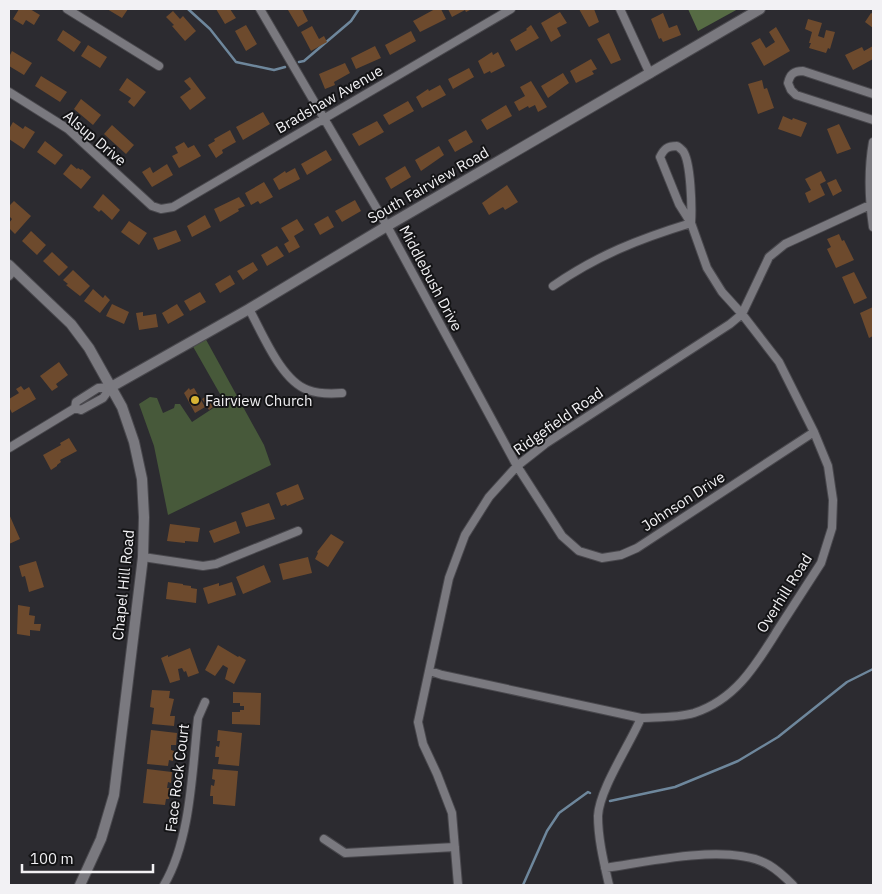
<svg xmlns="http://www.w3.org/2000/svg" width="882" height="894" viewBox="0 0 882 894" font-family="'IBM Plex Sans',sans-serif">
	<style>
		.green { fill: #47593a }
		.forest { fill: #566b44 }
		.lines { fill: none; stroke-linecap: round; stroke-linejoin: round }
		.stream { stroke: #6e879c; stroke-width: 2.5 }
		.building { fill: #6d4a2d }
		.minor-casing { stroke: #49484d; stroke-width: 10 }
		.tertiary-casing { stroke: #49484d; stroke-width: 12 }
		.minor { stroke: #7a797f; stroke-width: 8 }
		.tertiary { stroke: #7a797f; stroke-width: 10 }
		.poi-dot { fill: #d8b434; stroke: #141416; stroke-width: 2 }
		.labels { text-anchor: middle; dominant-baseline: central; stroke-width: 4; stroke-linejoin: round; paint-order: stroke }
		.street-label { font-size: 15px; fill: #f2f1f4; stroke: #141416 }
		.poi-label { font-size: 15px; fill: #f2f1f4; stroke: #141416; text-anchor: start }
	</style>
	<rect width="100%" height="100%" fill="#2c2b30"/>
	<path class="green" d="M204 336 264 445 271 465 168 515 154 446 139 404 150 397 157 398 163 413 174 408 175 404H180L192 422 224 401 191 343Z"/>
	<path class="forest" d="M688 9H738L698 31Z"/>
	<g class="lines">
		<path class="stream" d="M188 9 210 29 236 62 274 70 285 67
			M299 62 304 61 351 21 359 9
			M610 801 675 787 738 761 778 737 847 682 873 669
			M523 885 547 831 559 813 588 792 590 793"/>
	</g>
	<path class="building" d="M19 9H30L40 15 34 25 26 20 23 25 13 19Z
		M107 9H128L122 18Z
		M216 9H230L236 18 225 24Z
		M289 9H302L308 21 298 27 288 10Z
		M435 9H441L446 19 420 32 413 21Z
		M448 9H472L466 12 465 10 452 17Z
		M579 9H594L599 22 589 27Z
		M173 11 180 19 183 16 196 31 185 41 172 26 174 25 166 17Z
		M560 12 567 23 557 28 561 36 551 42 541 23Z
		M663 13 669 28 677 25 681 35 663 42 661 38 659 39 651 19Z
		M871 13 873 14V28L865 22Z
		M808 19 822 23 818 36 824 38 826 30 835 32 830 49 828 48 826 53 809 48 811 43H809L812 32 805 29Z
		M246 25 257 44 246 51 235 31Z
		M531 25 539 38 516 51 510 40 527 30 526 29Z
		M312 26 319 39 324 36 327 42 311 51 301 32Z
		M776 27 790 51 764 66 751 43 760 38 766 48 775 42 769 32Z
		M63 30 81 42 74 52 57 40Z
		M411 31 416 41 390 55 385 45Z
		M609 33 621 60 611 64 597 39Z
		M88 45 107 57 100 68 81 56Z
		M375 46 381 58 356 69 351 58Z
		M873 46V59L853 70 845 55 862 47 864 51Z
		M12 51 32 63 24 75 9 66V57Z
		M492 52 493 55 498 52 505 66 491 73 490 71 484 74 478 61Z
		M591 59 597 69 592 71 594 74 576 83 570 71Z
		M345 63 350 73 334 82 335 85 325 89 319 74Z
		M469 68 474 77 453 89 448 79Z
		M563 73 569 83 548 98 541 86Z
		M41 76 67 92 60 102 35 86Z
		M190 77 206 98 190 110 180 97 191 89 184 81Z
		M127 78 146 92 134 107 128 102 131 98 119 90Z
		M762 80 764 89 767 88 774 108 758 114 748 84Z
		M531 81 547 107 538 112 535 105 529 108 528 106 519 111 514 102 525 96 520 87Z
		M440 85 446 95 422 108 416 97 428 89 429 91Z
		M81 99 101 115 93 125 74 109Z
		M408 101 414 111 389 125 383 115Z
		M506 105 512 116 487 130 481 120Z
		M263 112 270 124 243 140 236 127Z
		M783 116 792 120 793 118 807 123 801 137 778 129Z
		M377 121 384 132 359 146 352 134Z
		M13 122 23 129 25 126 35 132 24 149 9 139V129Z
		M839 124 851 149 837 154 827 129Z
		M112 125 134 145 126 154 104 134Z
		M230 130 236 142 222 150 223 153 216 158 208 145 215 141 214 139Z
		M466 130 473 142 455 152 448 140Z
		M45 141 63 155 55 165 37 152Z
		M184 142 188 148 194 145 201 156 179 168 172 156 178 153 175 147Z
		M439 146 444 155 421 171 415 160Z
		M326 150 332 160 307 175 301 164Z
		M71 164 77 169 78 168 81 170 82 169 91 177 81 189 63 174Z
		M167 164 173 175 152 187 142 172 150 167 153 173Z
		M405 166 411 177 391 189 385 178Z
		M295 168 300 179 279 190 273 179 285 171 286 173Z
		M821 171 826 181 820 184 825 195 809 203 805 193 811 190 805 179Z
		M836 179 842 191 833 196 827 183Z
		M264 182 273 197 260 204 258 201 251 205 245 193Z
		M507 185 518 202 505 210 503 207 489 215 482 203Z
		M103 194 120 210 112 220 101 210 99 212 93 207Z
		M239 197 245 206 238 209 239 211 220 222 214 209Z
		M355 200 361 211 342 222 335 211Z
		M14 201 31 216 15 234 9 228V223L12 219 9 216V206Z
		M205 215 211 227 192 237 187 226Z
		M328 216 334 227 320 235 314 224Z
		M297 219 304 230 294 236 300 247 289 253 284 244 289 241 281 228Z
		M129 221 147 233 139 245 121 232Z
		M176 230 181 241 158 250 153 238Z
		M31 231 46 245 37 255 22 241Z
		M839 234 842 241 844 240 854 260 836 268 827 249 831 247 827 239Z
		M277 246 284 256 267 266 261 255Z
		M52 252 68 267 59 276 43 261Z
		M253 262 258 270 243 280 237 271Z
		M73 270 90 286 80 296 66 285 68 284 63 280Z
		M854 272 867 298 854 304 842 277Z
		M230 275 235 284 220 293 215 284Z
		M93 289 103 298 105 295 110 300 100 313 84 301Z
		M200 292 206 302 190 311 184 301Z
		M112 304 129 312 124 324 106 316Z
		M177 304 184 315 168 324 162 313Z
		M873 307V336L869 338 860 313Z
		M143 312V316L156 314 158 327 139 330 136 313Z
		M59 362 68 375 56 384 58 387 52 391 40 376Z
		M21 386 24 390 29 387 36 399 12 413 9 407V399L19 393 16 389Z
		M189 388 190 390 194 388 205 407 195 413 184 393Z
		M205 397 209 404 211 403 213 407 209 410 202 399Z
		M69 438 77 451 60 460 61 462 57 465V466L51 470 43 455 61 445 60 443Z
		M298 484 304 499 287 506 286 504 281 506 276 493Z
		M269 503 275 519 246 527 241 513Z
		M9 514 20 539 9 544Z
		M236 521 240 533 214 543 209 531Z
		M170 524 200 528 198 542 185 541V543L167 541Z
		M331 534 344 542 328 567 315 559 318 553 317 552Z
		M308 557 312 573 283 580 279 564Z
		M36 561 44 587 29 592 25 576 22 577 19 566Z
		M264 565 271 582 243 594 236 577Z
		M168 582 183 584V585L191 586V588L197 589 196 603 166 599Z
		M232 582 236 595 208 604 203 588 219 583V586Z
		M18 605 30 607 29 615 35 616 34 624H41L40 631 30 630V636L17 634Z
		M218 645 238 657 239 656 246 660 234 684 225 679 228 668 223 665 215 676 205 670Z
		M190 648 199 673 188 677 186 671 184 672 182 668 178 669 180 680 170 683 161 658 168 655V657Z
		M152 690 170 691 169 698 174 699 170 716H175L174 726 152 724 154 708 150 707Z
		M233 692 261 693 260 725 232 724V712H240V710H244V706H240V703H233Z
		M151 730 177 733 176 745H171V750L174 751 173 761 169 760 168 766 147 764Z
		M218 730 242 733 239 766 218 764 219 757H215L216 746 219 747 220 741H217Z
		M147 769 172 772 171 783 168 782 167 788H170L169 799H166L165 805 143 803Z
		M213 769 238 771 235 806 213 804V796H210L211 785 214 786 215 780 212 779Z"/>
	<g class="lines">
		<g class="minor-casing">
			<path id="minor" d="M67 9 159 66
				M260 9 387 226 517 466 562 536 579 551 602 558 621 555 637 548 814 432
				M620 9 650 74
				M9 92 68 129 152 206 161 209 173 207 511 9
				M873 94 803 71C794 71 790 74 788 83L791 90 796 95 873 120
				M873 142C868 170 869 199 873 227
				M9 276 14 270
				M249 309C262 332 281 381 308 390 319 394 330 394 342 393
				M75 408 76 402 98 388 111 387
				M75 408 81 410 103 398 111 387
				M9 448 75 408
				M143 557 203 566 216 564 298 531
				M430 671 442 675 641 718C658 717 677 718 694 713 737 699 757 663 779 628 793 606 807 585 821 563L832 528 833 500 828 466 814 432 779 362 742 314 722 292 707 268 691 223 679 204 660 157C664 149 667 146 677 146 679 147 681 149 683 151 691 162 692 208 691 223 639 239 598 255 553 286
				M324 839 345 853 455 847
				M605 868C649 862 730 842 769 865 779 871 786 878 793 885
				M164 885C191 839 192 771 198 718L205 702
				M458 885 452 813 437 774 423 744 418 722 449 578 465 535 489 497 517 466 545 444 730 324 742 314 769 257 785 244 870 205
				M609 885C604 863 598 839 598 816 599 790 630 744 641 718"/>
		</g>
		<g class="tertiary-casing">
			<path id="tertiary" d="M9 265 71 324 89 348 122 407 134 442 142 479 144 517 143 557 114 795 101 839 80 885
				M111 387 249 309 387 226 760 9"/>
		</g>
		<use href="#minor" class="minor"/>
		<use href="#tertiary" class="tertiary"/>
	</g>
	<circle class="poi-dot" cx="195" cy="400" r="5"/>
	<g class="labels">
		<g class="street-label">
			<text transform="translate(329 99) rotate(-30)">Bradshaw Avenue</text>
			<text transform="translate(95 138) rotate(40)">Alsup Drive</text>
			<text transform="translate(428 185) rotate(-30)">South Fairview Road</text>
			<text transform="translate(431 278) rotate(62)">Middlebush Drive</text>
			<text transform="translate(558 421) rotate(-35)">Ridgefield Road</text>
			<text transform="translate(683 501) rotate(-33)">Johnson Drive</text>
			<text transform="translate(123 585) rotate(-84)">Chapel Hill Road</text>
			<text transform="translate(784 593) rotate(-58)">Overhill Road</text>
			<text transform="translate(177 778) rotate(-83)">Face Rock Court</text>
		</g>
		<g class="poi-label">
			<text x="205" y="400">Fairview Church</text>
		</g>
	</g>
	<rect width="882" height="894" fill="none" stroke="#f2f1f4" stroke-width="20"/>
	<path d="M22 864v8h131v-8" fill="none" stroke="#f2f1f4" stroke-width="2.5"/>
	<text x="30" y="864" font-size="15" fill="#f2f1f4" stroke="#141416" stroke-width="4" paint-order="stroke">100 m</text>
</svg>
